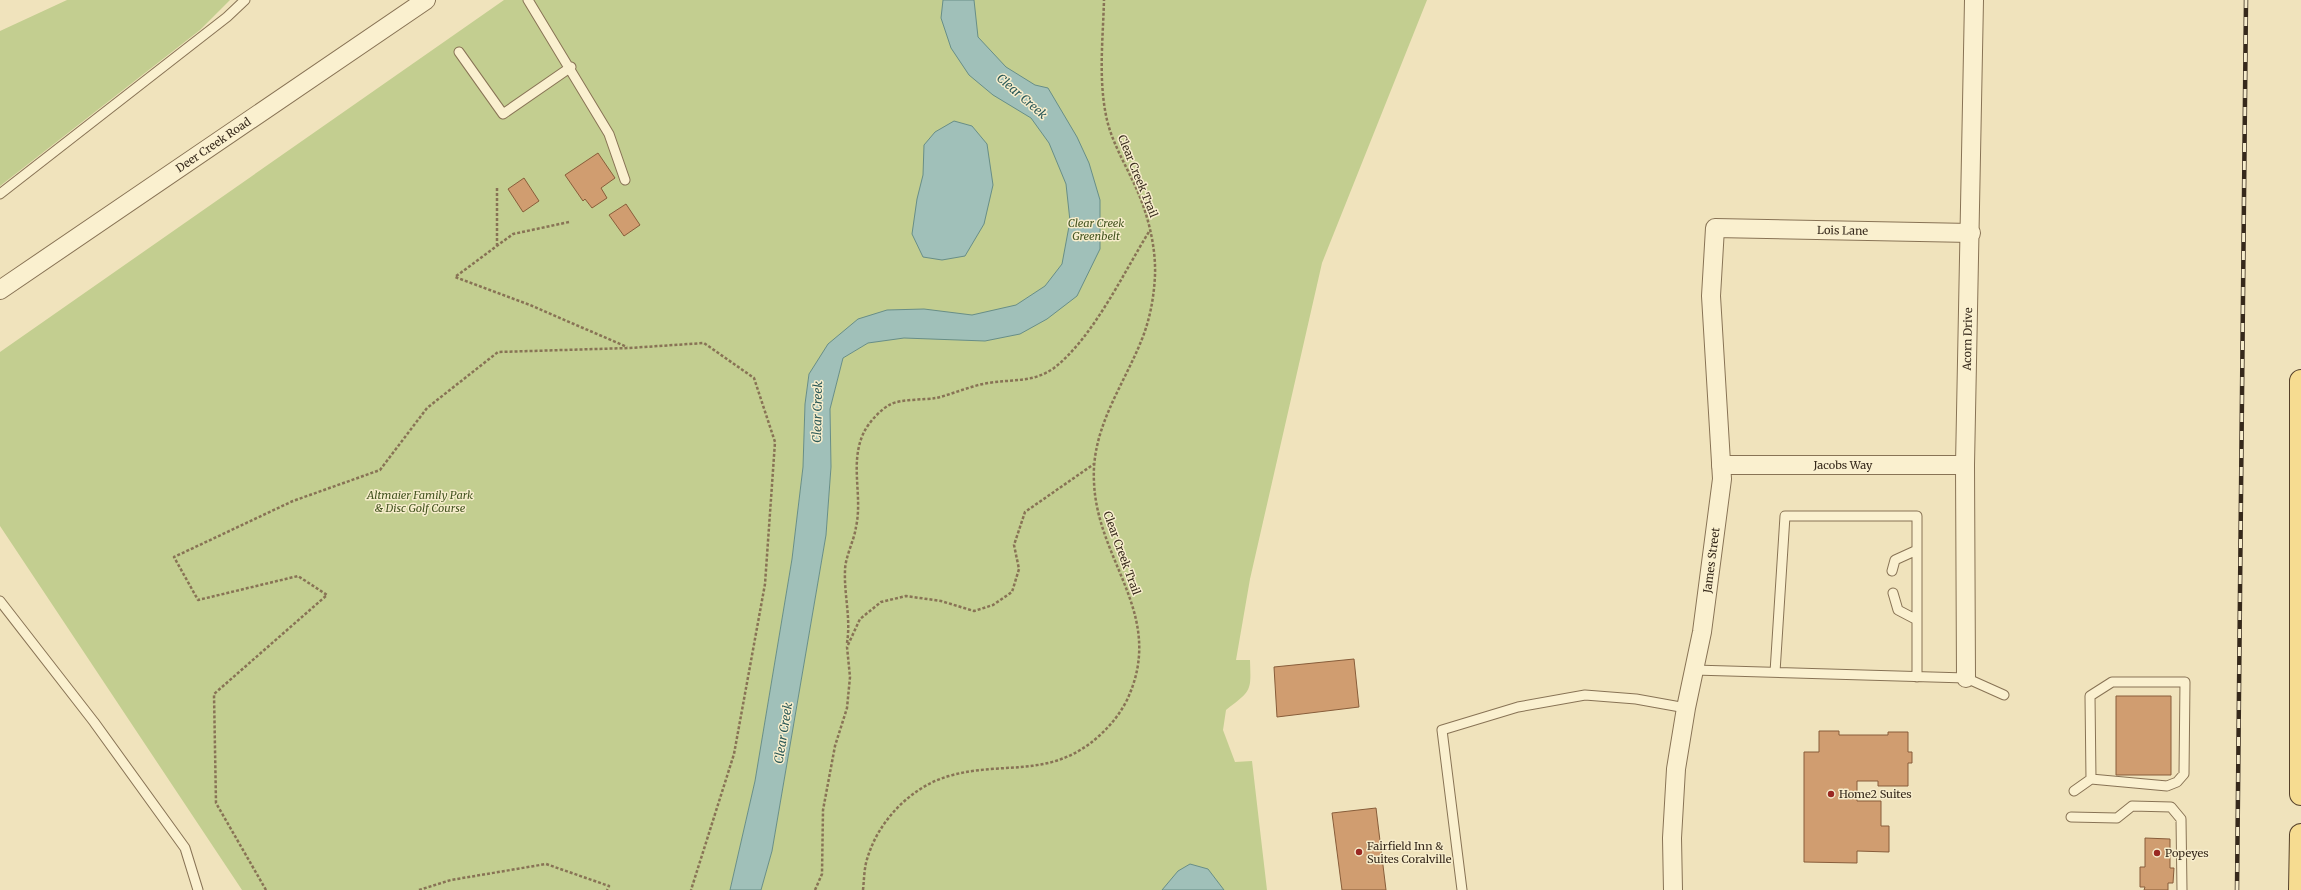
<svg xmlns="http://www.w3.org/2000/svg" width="2301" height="890" viewBox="0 0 2301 890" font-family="Merriweather,serif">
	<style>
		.green { fill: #c3ce90 }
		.water { fill: #a0c0b9; stroke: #688e87 }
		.building { fill: #d09d70; stroke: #885d3a }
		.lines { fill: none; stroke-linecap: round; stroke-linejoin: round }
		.service-casing { stroke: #887355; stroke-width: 11 }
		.minor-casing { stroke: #887355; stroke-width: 20 }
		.primary-casing { stroke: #55402a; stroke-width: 24 }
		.path { stroke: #887355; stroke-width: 2.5; stroke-dasharray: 3 2; stroke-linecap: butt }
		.service { stroke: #faf0cf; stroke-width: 9 }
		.minor { stroke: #faf0cf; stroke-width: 18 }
		.primary { stroke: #f6dc91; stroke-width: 22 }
		.rail-casing { stroke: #36291b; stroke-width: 4.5 }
		.rail { stroke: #f7edcc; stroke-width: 3; stroke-dasharray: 9; stroke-linecap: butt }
		.poi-dot { fill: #9a2822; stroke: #f7edcc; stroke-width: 1.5 }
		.labels { text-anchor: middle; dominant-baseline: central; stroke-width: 3; stroke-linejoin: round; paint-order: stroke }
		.street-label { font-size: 11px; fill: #36291b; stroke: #f7edcc }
		.park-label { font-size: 11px; font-style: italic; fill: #445420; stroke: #f7edcc }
		.poi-label { font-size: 11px; fill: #36291b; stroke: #f7edcc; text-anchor: start }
		.water-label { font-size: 12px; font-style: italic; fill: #295756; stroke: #f7edcc }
	</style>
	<rect width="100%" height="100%" fill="#f0e3bc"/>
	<path class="green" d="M67 0H230L200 30 0 186V31Z
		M504 0H1427L1322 263 1250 579 1236 660H1250C1251 692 1252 690 1226 710L1223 730 1235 762 1252 761 1267 890H761L772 851 826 535 831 467 830 409 843 358 868 343 858 319 809 374 805 404 803 467 792 559 755 781 730 890H242L0 526V352Z"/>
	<path class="water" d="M943 0H974L978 37 1006 67 1035 85 1048 88 1077 137 1089 163 1100 200V249L1077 296 1047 319 1020 334 985 341 904 338 868 343 843 358 830 409 831 467 826 535 772 851 761 890H730L755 781 792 559 803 467 805 404 809 374 828 344 858 319 887 310 924 309 972 315 1016 305 1045 286 1062 264 1070 221 1066 184 1049 143 1031 118 993 95 969 75 951 48 941 18Z
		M954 121 972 126 987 144 993 185 984 224 965 256 942 260 923 257 912 234 917 199 923 175 924 145 935 132Z
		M1190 864 1208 869 1224 890H1162L1178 871Z"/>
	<path class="building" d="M598 153 615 178 601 188 607 198 592 208 585 199 583 201 565 175Z
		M524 178 539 201 523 212 508 189Z
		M626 204 640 225 624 236 609 215Z
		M1354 659 1359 707 1277 717 1274 667Z
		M2116 696H2171V775H2116Z
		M1819 731H1839V735H1888V732H1908V752H1912V763H1908V786H1878V781H1857V801H1881V826H1889V852L1857 851V863L1804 862V752H1819Z
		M1376 808 1386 890H1342L1332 813Z
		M2145 838 2170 839V868H2174L2173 883H2168V890H2144L2145 887H2140V867H2145Z"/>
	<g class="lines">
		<g class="service-casing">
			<path id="service" d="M528 0 609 134 625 180
				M459 52 503 114 571 67
				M0 194 227 17 245 0
				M1892 571 1895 560 1917 550
				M1893 593 1898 610 1917 620
				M0 601 94 722 185 848 198 890
				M1694 670 1966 678 2004 695
				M1775 672 1785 516H1917V677
				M2074 791 2091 779 2090 696 2112 682H2185L2184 774 2177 782 2167 786 2091 779
				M2071 817 2117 818 2132 806 2171 807 2181 819 2182 890
				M1462 890 1442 730 1518 707 1585 695 1636 699 1686 708"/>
		</g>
		<g class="minor-casing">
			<g id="minor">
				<path id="s1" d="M0 290 426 0"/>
				<path id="s2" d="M1721 465H1965"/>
				<path id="s3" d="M1966 678 1965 465 1974 0"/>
				<path id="s4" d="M1673 890 1672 838 1676 769 1686 708 1702 632 1722 479 1711 296 1715 228 1971 233"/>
			</g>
		</g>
		<g class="primary-casing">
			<path id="primary" d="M2301 381V794
				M2300 890 2301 835"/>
		</g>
		<path class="path" d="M569 222 513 234 455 277 530 305 627 347
			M497 246V186
			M847 643C851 618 844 595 845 571 845 557 854 541 856 527 863 495 849 463 864 432 869 422 881 409 891 404 902 399 923 400 936 398 953 394 970 386 988 383 1012 379 1033 383 1054 368 1093 338 1124 272 1150 230
			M266 890 216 803 214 694 327 595 298 576 198 600 174 557 293 501 380 470 427 408 498 352 629 348 704 343 754 378 775 442 765 584 734 754 691 890
			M419 890 451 880 546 864 609 886 607 890
			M815 890 822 874 823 810 835 746 847 708 850 677 847 647 860 619 881 602 906 596 941 601 974 611 993 605 1012 592 1019 569 1014 545 1025 512 1094 464
			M863 890C864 881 864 872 866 863 876 823 910 787 949 776 1004 760 1050 780 1099 736 1110 726 1119 715 1126 702 1168 616 1097 563 1094 482 1091 428 1123 387 1142 339 1150 319 1154 297 1155 275 1156 247 1148 215 1137 190 1127 167 1113 145 1107 120 1098 81 1103 39 1104 0"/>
		<use href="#service" class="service"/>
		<use href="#minor" class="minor"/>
		<use href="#primary" class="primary"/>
		<g class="rail-casing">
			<path id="rail" d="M2237 890 2246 0"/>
		</g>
		<use href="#rail" class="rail"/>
	</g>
	<g class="poi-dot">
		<circle cx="1831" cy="794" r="4"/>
		<circle cx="1359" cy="852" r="4"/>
		<circle cx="2157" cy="853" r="4"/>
	</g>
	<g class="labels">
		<g class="street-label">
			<text stroke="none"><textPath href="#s1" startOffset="258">Deer Creek Road</textPath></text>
			<text transform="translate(1138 176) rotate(68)">Clear Creek Trail</text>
			<text stroke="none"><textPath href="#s4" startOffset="794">Lois Lane</textPath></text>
			<text stroke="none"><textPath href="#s3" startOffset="339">Acorn Drive</textPath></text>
			<text stroke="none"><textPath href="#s2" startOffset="122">Jacobs Way</textPath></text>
			<text transform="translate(1122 553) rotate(70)">Clear Creek Trail</text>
			<text stroke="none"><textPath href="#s4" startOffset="333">James Street</textPath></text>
		</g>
		<g class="park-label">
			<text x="1096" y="223">Clear Creek<tspan x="1096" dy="13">Greenbelt</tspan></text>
			<text x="420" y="495">Altmaier Family Park<tspan x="420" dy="13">&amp; Disc Golf Course</tspan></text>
		</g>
		<g class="poi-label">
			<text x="1839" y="794">Home2 Suites</text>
			<text x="1367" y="846">Fairfield Inn &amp;<tspan x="1367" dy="13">Suites Coralville</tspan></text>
			<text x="2165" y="853">Popeyes</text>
		</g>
		<g class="water-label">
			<text transform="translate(1022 96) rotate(41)">Clear Creek</text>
			<text transform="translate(817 412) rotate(-89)">Clear Creek</text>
			<text transform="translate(783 733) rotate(-81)">Clear Creek</text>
		</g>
	</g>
</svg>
